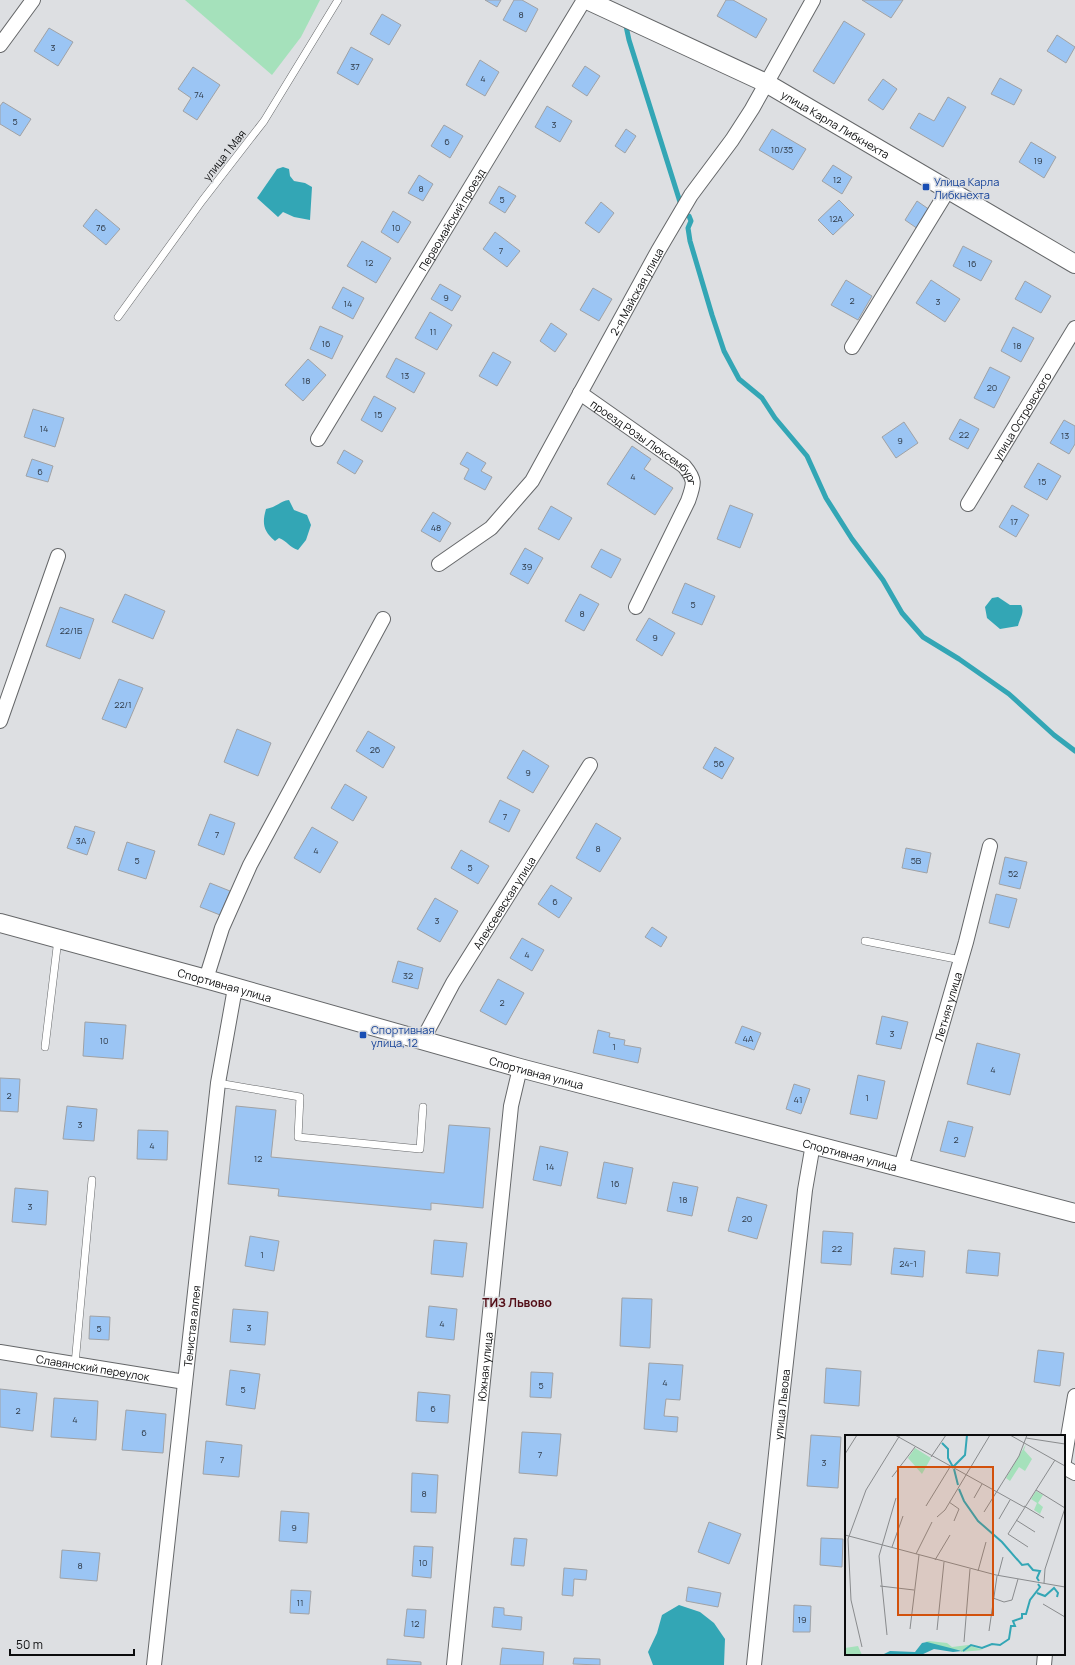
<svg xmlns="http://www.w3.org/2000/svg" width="1075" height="1665" viewBox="0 0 1075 1665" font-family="Manrope,sans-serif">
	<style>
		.green { fill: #a5e1bb }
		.water { fill: #33a6b5 }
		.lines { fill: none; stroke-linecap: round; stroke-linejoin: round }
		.stream { stroke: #33a6b5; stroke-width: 5 }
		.building { fill: #9bc5f4; stroke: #a0a2a5 }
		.service-casing { stroke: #656769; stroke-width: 8 }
		.minor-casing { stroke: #656769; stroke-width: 16 }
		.tertiary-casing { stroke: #656769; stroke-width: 20 }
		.service { stroke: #fff; stroke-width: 7 }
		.minor { stroke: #fff; stroke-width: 14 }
		.tertiary { stroke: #fff; stroke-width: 18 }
		.transit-dot { fill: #1a4fb4; stroke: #dddfe2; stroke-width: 1.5 }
		.labels { text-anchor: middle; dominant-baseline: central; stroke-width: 3; stroke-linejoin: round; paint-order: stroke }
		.number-label { font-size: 9px; fill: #2f3a47 }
		.street-label { font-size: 11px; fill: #0b0c0d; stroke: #dddfe2 }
		.transit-label { font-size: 11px; fill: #164399; stroke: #dddfe2; text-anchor: start }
		.neighbourhood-label { font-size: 12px; font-weight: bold; fill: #530e17; stroke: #dddfe2 }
		.inset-river { fill: none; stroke: #33a6b5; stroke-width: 2 }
		.inset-road { fill: none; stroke: #898b8d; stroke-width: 1 }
		.view { fill: #d2510c; fill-opacity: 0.15; stroke: #d2510c; stroke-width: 2 }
		.inset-edge { fill: none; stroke: #0b0c0d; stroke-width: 2 }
	</style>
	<rect width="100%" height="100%" fill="#dddfe2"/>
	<path class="green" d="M185 0H320L301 37 272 75Z"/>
	<path class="water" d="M283 167 289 169 290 176 294 181 305 183 312 187 310 220 294 217 283 212 278 217 257 198 277 169Z
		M289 500 294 510 307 515 311 525 306 540 298 550C289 547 287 541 279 538L275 541C263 531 262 523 266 509 277 507 280 501 289 500Z
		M998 597 1010 605H1021C1025 612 1020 618 1018 626L1000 629 987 618 985 607 992 598Z
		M679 1605 700 1612 714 1623 725 1639 724 1665H653L648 1652 657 1633 662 1615Z"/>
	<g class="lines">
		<path class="stream" d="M626 26 629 40 680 202
			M689 216 691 221 688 228 690 241 712 315 724 351 739 379 762 398 775 418 807 456 826 498 852 539 883 580 902 613 923 637 959 659 1009 694 1054 735 1075 751"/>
	</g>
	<path class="building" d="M485 0H501L497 7Z
		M514 0H522L538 9 526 32 503 20Z
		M726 0H733L767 19 756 38 717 16Z
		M862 0H903L891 18Z
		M382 14 401 25 389 45 370 34Z
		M844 21 865 34 834 84 813 71Z
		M49 28 73 42 58 66 34 51Z
		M1057 35 1075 47 1066 63 1047 51Z
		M351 47 373 59 358 85 337 73Z
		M480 60 499 72 485 96 466 85Z
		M585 66 600 76 587 96 572 86Z
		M193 67 220 85 197 120 183 111 191 98 178 89Z
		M1000 78 1022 90 1014 105 991 94Z
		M883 79 897 89 883 110 868 100Z
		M948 97 966 107 943 147 910 128 919 113 934 121Z
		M3 102 31 119 20 136 0 124V106Z
		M547 106 572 121 560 142 535 127Z
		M444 125 463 136 450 158 431 146Z
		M626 129 636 136 625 153 615 146Z
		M772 129 806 149 793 170 759 150Z
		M1031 142 1056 157 1044 178 1019 162Z
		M833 165 852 177 842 194 822 181Z
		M419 175 433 184 423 201 408 193Z
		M499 186 516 196 505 213 489 203Z
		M839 200 854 215 833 235 818 220Z
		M917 201 930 210 918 229 905 220Z
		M601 202 614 213 599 233 585 223Z
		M96 209 120 229 106 245 83 226Z
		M393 211 411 222 398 243 381 232Z
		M495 232 520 251 507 267 483 249Z
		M362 241 391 258 376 283 347 266Z
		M963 246 992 261 981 281 953 266Z
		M846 280 872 296 858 320 831 305Z
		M931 280 960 299 945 322 916 303Z
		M1025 281 1051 296 1041 313 1015 299Z
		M440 284 461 296 452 311 431 299Z
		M343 287 364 298 353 319 332 308Z
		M593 288 612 299 599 321 580 310Z
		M430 312 452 325 437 350 415 338Z
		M551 323 567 334 555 352 540 341Z
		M320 326 343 336 332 359 310 349Z
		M1013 327 1034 338 1021 362 1001 351Z
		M493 352 511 362 497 386 479 376Z
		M396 358 425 373 414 393 386 377Z
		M308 359 326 375 303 401 285 385Z
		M990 367 1010 377 994 408 974 398Z
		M374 396 396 408 382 432 361 420Z
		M33 409 64 418 55 447 24 437Z
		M960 419 979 429 968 449 949 439Z
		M1064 420 1075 426V444L1069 454 1050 443Z
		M904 422 918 443 896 458 882 437Z
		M632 446 651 459 644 469 673 488 655 515 607 484Z
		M344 450 363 461 355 474 337 463Z
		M467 452 486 463 481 471 492 477 485 490 464 479 469 469 460 464Z
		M32 459 53 466 48 482 26 476Z
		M1038 463 1061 476 1047 500 1024 487Z
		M730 505 753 514 740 548 717 539Z
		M1012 505 1029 515 1016 537 999 527Z
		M551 506 572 518 559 540 538 529Z
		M433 512 451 523 440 542 421 531Z
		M525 548 543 558 528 584 510 574Z
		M601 549 621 559 611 578 591 567Z
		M685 583 715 596 702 625 672 613Z
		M125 594 165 611 153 639 112 622Z
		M580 594 599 604 584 631 565 621Z
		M60 607 94 619 80 659 46 646Z
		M649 618 675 633 662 656 636 640Z
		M119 679 143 688 126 728 102 719Z
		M237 729 271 743 258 776 224 762Z
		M368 731 395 747 383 768 356 751Z
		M715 747 734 758 722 779 703 768Z
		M523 750 549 766 533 793 507 778Z
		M345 784 367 797 353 821 331 808Z
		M500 800 520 810 509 832 489 822Z
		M210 814 235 823 224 855 198 845Z
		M596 823 621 838 600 872 576 858Z
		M75 826 95 832 87 855 67 848Z
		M312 827 338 842 320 873 294 858Z
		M127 842 155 851 146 879 118 870Z
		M906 848 931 853 927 873 902 868Z
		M461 850 489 866 478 884 451 868Z
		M1005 857 1027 862 1020 889 999 884Z
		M210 883 230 891 220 915 200 907Z
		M551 885 572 898 559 918 538 904Z
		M996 894 1017 899 1009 928 989 923Z
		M435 898 458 911 440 942 417 929Z
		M652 927 667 937 661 947 645 937Z
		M522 938 544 950 532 971 510 958Z
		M398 961 423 968 418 989 392 982Z
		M498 979 524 993 506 1025 480 1011Z
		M882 1016 908 1022 901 1049 876 1044Z
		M85 1022 126 1025 123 1059 83 1056Z
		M742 1026 761 1033 754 1050 735 1043Z
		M598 1030 610 1033 609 1037 625 1040 624 1045 641 1048 638 1063 593 1053Z
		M977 1043 1020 1054 1010 1095 967 1084Z
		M858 1075 885 1081 877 1119 850 1114Z
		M0 1078 20 1079 18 1112 0 1111Z
		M794 1084 810 1089 801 1114 786 1109Z
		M67 1106 97 1109 94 1141 63 1139Z
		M236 1106 276 1110 271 1157 444 1173 449 1125 490 1128 483 1208 431 1203V1210L278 1196 279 1189 228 1184Z
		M948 1121 973 1127 965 1157 940 1151Z
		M138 1130 168 1131 167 1160 137 1159Z
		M540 1146 568 1152 561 1186 533 1180Z
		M604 1162 633 1168 626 1204 597 1198Z
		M673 1182 698 1187 692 1216 667 1211Z
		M15 1188 48 1191 46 1225 12 1222Z
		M737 1197 767 1205 757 1239 728 1231Z
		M823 1231 853 1233 851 1265 821 1263Z
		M250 1236 279 1241 274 1271 245 1266Z
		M434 1240 467 1243 463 1277 431 1274Z
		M894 1248 925 1251 923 1277 891 1274Z
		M968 1250 1000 1253 998 1276 966 1273Z
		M622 1298 652 1299 650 1348 620 1346Z
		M429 1306 457 1309 454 1340 426 1337Z
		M233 1309 268 1312 265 1345 230 1342Z
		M90 1316 110 1317 109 1340 89 1339Z
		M1038 1350 1064 1353 1060 1386 1034 1382Z
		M649 1363 683 1365 680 1400 666 1399 664 1416 678 1417 677 1432 644 1429Z
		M826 1368 861 1371 859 1406 824 1403Z
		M230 1370 260 1374 255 1409 226 1405Z
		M531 1372 553 1373 551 1398 530 1397Z
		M0 1389 37 1393 33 1431 0 1427Z
		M418 1392 450 1395 448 1423 416 1421Z
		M54 1398 98 1401 96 1440 51 1437Z
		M126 1410 166 1414 163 1453 122 1450Z
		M522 1432 561 1434 557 1476 519 1473Z
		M811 1435 841 1437 838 1488 807 1486Z
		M206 1441 242 1445 239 1477 203 1474Z
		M412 1473 438 1475 436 1513 411 1512Z
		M281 1511 309 1513 307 1543 279 1541Z
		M709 1522 741 1534 729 1564 698 1552Z
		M514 1538 527 1539 524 1566 511 1565Z
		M821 1538 843 1539 842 1567 820 1565Z
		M414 1546 433 1547 431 1578 412 1576Z
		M62 1550 100 1553 97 1581 60 1578Z
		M564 1568 587 1570 586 1580 574 1579 573 1596 562 1595Z
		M688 1587 721 1593 718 1607 686 1601Z
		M291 1590 311 1591 309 1614 290 1613Z
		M794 1605 811 1606 810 1632H793Z
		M494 1607 504 1608V1615L522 1617 521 1630 492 1627Z
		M407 1609 426 1610 424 1638 404 1636Z
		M502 1648 544 1652 543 1665H500Z
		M574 1658 600 1659V1665L573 1664Z
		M387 1659 421 1662V1665H387Z"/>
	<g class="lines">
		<g class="service-casing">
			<path id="service" d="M118 317 202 201 264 121 338 0
				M865 941 961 960
				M45 1047 58 939
				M218 1083 300 1097 298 1137 420 1149 423 1107
				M75 1364 92 1180"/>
		</g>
		<g class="minor-casing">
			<g id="minor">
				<path d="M0 45 33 0"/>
				<path d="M852 347 948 190"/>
				<path id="s1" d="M580 393 684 466C696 480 694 484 688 501L636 607"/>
				<path id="s2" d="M318 439 584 0"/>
				<path id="s3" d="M968 504 1075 328"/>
				<path id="s4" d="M439 564 491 528 532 481 658 251 691 195 732 140 752 109 813 0"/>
				<path d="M0 721 58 556"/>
				<path d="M206 979 222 928 250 865 383 619"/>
				<path id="s5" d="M422 1041 453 983 590 765"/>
				<path id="s6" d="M901 1167 966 942 990 846"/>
				<path id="s7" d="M0 1352 185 1382"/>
				<path d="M1064 1461 1075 1396"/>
				<path d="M1064 1467 1075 1473"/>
				<path id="s8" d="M154 1665 218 1083 235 988"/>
				<path id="s9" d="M454 1665 511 1106 520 1068"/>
				<path id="s10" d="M754 1665 779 1425 805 1190 813 1144"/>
				<path d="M1044 1665 1045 1654"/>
			</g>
		</g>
		<g class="tertiary-casing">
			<g id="tertiary">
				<path id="s11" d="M587 0 766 83 1075 264"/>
				<path id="s12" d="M0 923 206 979 520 1068 1075 1213"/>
			</g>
		</g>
		<use href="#service" class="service"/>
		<use href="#minor" class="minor"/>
		<use href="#tertiary" class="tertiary"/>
	</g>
	<g class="transit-dot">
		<rect x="922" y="183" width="8" height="8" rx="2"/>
		<rect x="359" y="1031" width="8" height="8" rx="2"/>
	</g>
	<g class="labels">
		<g class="number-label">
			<text x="521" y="14">8</text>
			<text x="53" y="47">3</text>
			<text x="355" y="66">37</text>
			<text x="483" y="78">4</text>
			<text x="199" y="94">74</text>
			<text x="15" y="121">5</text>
			<text x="554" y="124">3</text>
			<text x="447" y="141">6</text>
			<text x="782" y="149">10/35</text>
			<text x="1038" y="160">19</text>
			<text x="837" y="179">12</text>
			<text x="421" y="188">8</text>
			<text x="502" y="199">5</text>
			<text x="836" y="218">12А</text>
			<text x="101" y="227">76</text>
			<text x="396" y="227">10</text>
			<text x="501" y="250">7</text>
			<text x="369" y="262">12</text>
			<text x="972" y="263">16</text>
			<text x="446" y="297">9</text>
			<text x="852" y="300">2</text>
			<text x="938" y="301">3</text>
			<text x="348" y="303">14</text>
			<text x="433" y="331">11</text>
			<text x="326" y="343">16</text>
			<text x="1017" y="345">18</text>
			<text x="405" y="375">13</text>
			<text x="306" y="380">18</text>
			<text x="992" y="387">20</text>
			<text x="378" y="414">15</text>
			<text x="44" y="428">14</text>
			<text x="964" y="434">22</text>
			<text x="1065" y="435">13</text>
			<text x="900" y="440">9</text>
			<text x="40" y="471">6</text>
			<text x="633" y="476">4</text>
			<text x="1042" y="481">15</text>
			<text x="1014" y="521">17</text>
			<text x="436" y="527">48</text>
			<text x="527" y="566">39</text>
			<text x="693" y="604">5</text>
			<text x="582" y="613">8</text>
			<text x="71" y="630">22/1Б</text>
			<text x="655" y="637">9</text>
			<text x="123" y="704">22/1</text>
			<text x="375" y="749">26</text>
			<text x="719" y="763">56</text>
			<text x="528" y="772">9</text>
			<text x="505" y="816">7</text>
			<text x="217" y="834">7</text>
			<text x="81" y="840">3А</text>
			<text x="598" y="848">8</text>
			<text x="316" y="850">4</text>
			<text x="137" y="860">5</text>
			<text x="916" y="860">5В</text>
			<text x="470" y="867">5</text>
			<text x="1013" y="873">52</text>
			<text x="555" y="901">6</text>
			<text x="437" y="920">3</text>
			<text x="527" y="954">4</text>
			<text x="408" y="975">32</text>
			<text x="502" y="1002">2</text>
			<text x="892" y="1033">3</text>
			<text x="748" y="1038">4А</text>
			<text x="104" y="1040">10</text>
			<text x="614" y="1046">1</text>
			<text x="993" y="1069">4</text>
			<text x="9" y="1095">2</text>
			<text x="867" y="1097">1</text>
			<text x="798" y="1099">41</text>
			<text x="80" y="1124">3</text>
			<text x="956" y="1139">2</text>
			<text x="152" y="1145">4</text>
			<text x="258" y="1158">12</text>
			<text x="550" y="1166">14</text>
			<text x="615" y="1183">16</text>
			<text x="683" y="1199">18</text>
			<text x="30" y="1206">3</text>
			<text x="747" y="1218">20</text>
			<text x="837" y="1248">22</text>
			<text x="262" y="1254">1</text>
			<text x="908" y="1263">24-1</text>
			<text x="442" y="1323">4</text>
			<text x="249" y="1327">3</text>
			<text x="99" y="1328">5</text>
			<text x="665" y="1382">4</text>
			<text x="541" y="1385">5</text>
			<text x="243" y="1389">5</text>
			<text x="433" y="1408">6</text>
			<text x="18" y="1410">2</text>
			<text x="75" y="1419">4</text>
			<text x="144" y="1432">6</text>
			<text x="540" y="1454">7</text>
			<text x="222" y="1459">7</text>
			<text x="824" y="1462">3</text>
			<text x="424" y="1493">8</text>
			<text x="294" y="1527">9</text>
			<text x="423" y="1562">10</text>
			<text x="80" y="1565">8</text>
			<text x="300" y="1602">11</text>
			<text x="802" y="1619">19</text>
			<text x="415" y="1623">12</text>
		</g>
		<g class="street-label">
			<text stroke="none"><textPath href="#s11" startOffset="278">улица Карла Либкнехта</textPath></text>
			<text transform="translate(224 155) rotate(-52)">улица 1 Мая</text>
			<text stroke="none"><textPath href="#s2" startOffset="257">Первомайский проезд</textPath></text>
			<text stroke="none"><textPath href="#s4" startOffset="342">2-я Майская улица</textPath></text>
			<text stroke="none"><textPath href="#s3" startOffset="103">улица Островского</textPath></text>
			<text stroke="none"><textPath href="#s1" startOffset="82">проезд Розы Люксембург</textPath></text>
			<text stroke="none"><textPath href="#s5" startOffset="161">Алексеевская улица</textPath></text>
			<text stroke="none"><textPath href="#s12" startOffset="233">Спортивная улица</textPath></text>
			<text stroke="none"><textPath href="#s6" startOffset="167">Летняя улица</textPath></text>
			<text stroke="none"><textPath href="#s12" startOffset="557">Спортивная улица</textPath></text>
			<text stroke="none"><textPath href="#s12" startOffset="881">Спортивная улица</textPath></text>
			<text stroke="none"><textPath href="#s8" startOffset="341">Тенистая аллея</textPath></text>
			<text stroke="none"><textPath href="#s9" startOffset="300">Южная улица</textPath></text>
			<text stroke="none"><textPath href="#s7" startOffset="94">Славянский переулок</textPath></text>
			<text stroke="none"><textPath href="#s10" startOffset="262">улица Львова</textPath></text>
		</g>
		<g class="transit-label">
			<text x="934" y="181">Улица Карла<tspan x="934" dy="13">Либкнехта</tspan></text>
			<text x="371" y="1029">Спортивная<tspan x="371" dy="13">улица, 12</tspan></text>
		</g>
		<g class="neighbourhood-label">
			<text x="517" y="1302">ТИЗ Львово</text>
		</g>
	</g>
	<g transform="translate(845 1435)">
		<rect width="220" height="220" fill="#dddfe2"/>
		<path d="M181 9 179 15 187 24 180 36 174 32 165 46 161 43ZM70 13 86 23 77 39 63 23ZM191 56 198 60 193 68 198 72 195 79 189 75 192 68 186 64ZM84 206 102 208 107 212 123 210 138 215 116 217V215L104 214 80 207ZM13 211 17 220H0V213Z" fill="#a5e1bb"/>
		<path d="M82 207 117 216 108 217 89 214 76 220H37L45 216 70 217 77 208Z" fill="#33a6b5"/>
		<path class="inset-river" d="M97 8 103 14V23L108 32 120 20 122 0M109 34 113 50M114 54 119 66 133 86 157 107 177 130 183 129 188 135 195 136 192 143 194 146M192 158 200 161 209 153 213 158 212 162M118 216 126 210 137 213 147 209 155 210 164 204 166 191H170L168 186 177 183V179H181L185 165 195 152 193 149"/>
		<path class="inset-road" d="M50 0 179 72M165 0 220 31M181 3 220 9M0 19 12 0M86 22 101 0M47 42 70 12M191 55 220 73M129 63 137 49M104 67 114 74 109 86M81 71 105 32M179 71 199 83M139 77 174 21 182 0M92 82 100 75 145 0M154 84 165 65M171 85 190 97M0 100 151 140 220 152M47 112 58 81M183 112 163 99 210 25M71 119 87 87M90 125 105 100M133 136 141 107M153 141 158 122M199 148 200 134 220 73M35 151 69 155M148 163 159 167 167 165 173 144M198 169 220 182M65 194 74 120M92 195 99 127M144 196 152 141M42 200 34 121 51 63M119 207 125 134M17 212 6 165 3 104 21 55 55 0"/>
		<path class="view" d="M53 32H148V180H53Z"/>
		<rect width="220" height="220" class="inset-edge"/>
	</g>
	<path d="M10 1649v6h124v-6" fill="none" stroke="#0b0c0d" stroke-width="2"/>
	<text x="16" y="1649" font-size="12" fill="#0b0c0d" stroke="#dddfe2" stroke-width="3" paint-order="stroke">50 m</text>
</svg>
